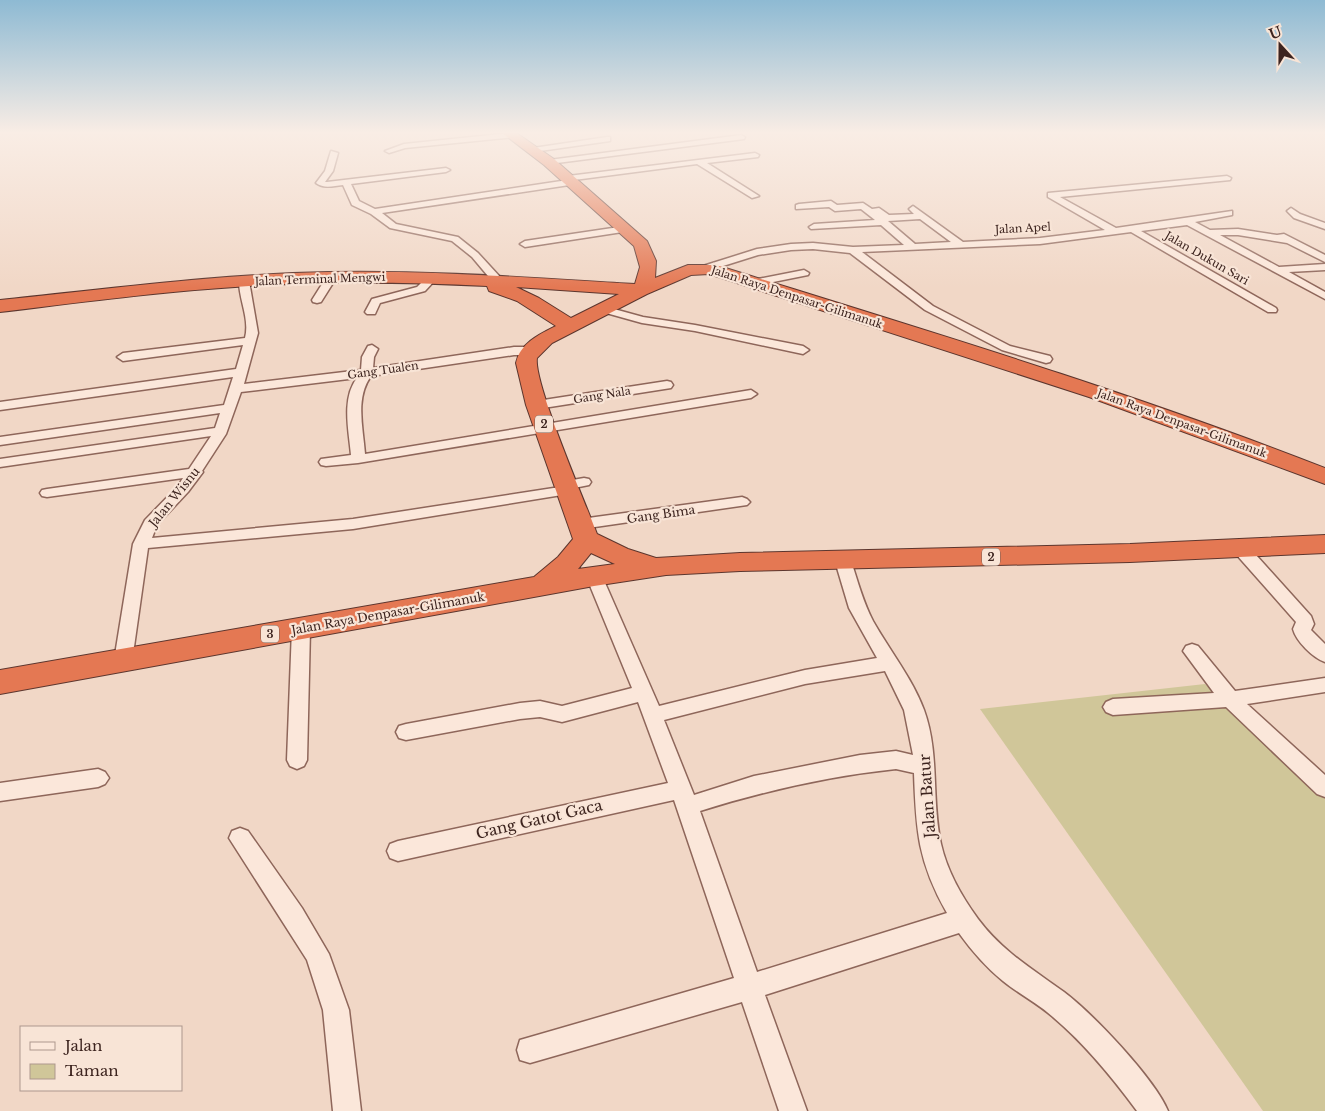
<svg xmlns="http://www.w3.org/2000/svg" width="1325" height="1111" viewBox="0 0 1325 1111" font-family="'Libre Baskerville',serif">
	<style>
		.green { fill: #d0c699 }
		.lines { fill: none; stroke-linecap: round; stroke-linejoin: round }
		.street-casing { stroke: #8e665a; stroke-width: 3 }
		.highway-casing { stroke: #5c362e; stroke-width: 2 }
		.street { fill: #fbe7da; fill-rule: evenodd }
		.highway { fill: #e47853; fill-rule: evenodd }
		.labels { text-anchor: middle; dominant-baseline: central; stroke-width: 4.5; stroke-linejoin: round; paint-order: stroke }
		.far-street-label { font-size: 11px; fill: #3d241f; stroke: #f8e4d6 }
		.shield { fill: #f8e4d6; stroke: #755e56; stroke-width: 1 }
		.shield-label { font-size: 11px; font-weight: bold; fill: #3d241f }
		.street-label { font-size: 12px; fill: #3d241f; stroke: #f8e4d6 }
		.near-street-label { font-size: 15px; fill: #3d241f; stroke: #f8e4d6 }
	</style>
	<rect width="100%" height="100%" fill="#f1d7c6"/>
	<path class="green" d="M1205 684 1325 790V1111H1263L980 709Z"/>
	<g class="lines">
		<g class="street-casing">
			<path id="street" d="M511 133 515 135 514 137 405 148 389 153 385 151 404 144Z
				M741 135 745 137 744 139 549 164 545 162 549 160Z
				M607 137H610V141L533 152 529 150 533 148Z
				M331 151 338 153 333 171 325 182H327L446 168 450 170 446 172 351 184 359 201 375 209 568 180 564 178 568 176 755 153 759 155 758 157 707 163 759 196 752 198 697 164 574 180 577 182 576 184 382 213 396 224 458 237 478 253 501 278 502 280 497 283 493 282 472 257 452 241 390 228 371 214 352 205 343 185C333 186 324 189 316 183L325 171Z
				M1227 176 1231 178 1230 180 1060 197 1116 228 1232 211V215L1195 222 1210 230 1238 229 1277 235 1284 234 1325 255V262L1287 243 1238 235H1220L1279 267 1325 264V270L1289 272 1325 292V299L1187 225 1141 231 1276 308 1277 310 1276 312H1268L1131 232 1040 244 862 252 933 306 1010 346 1050 356 1052 359 1050 362 1046 363 1002 350 925 310 850 253 813 249 791 250 758 255 707 271 702 268 703 266 757 249 791 244 813 243 853 247 904 245 881 225 811 229 809 227 814 224 875 220 861 209 835 211 829 207 796 209V205L799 204 831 201 837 205 863 203 872 209 879 208 889 215 914 214 909 209 913 206 963 242 1040 238 1105 230 1048 197V193ZM920 219 951 242 915 244 888 221Z
				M1291 208 1300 214 1325 223V229L1294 218 1287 211Z
				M626 226 629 227V231L525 247 520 244 525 241Z
				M804 270 809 273 808 275 753 286 748 283 753 280Z
				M433 274 438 277 425 291 380 303 375 314H367L365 312 372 299 417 287 429 275Z
				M244 278 249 281 258 333 244 384 361 370 362 357 368 346 372 345 378 349 374 357 373 368 514 347H531L537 351 531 355H514L371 376C355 398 363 427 365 454L751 390 757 394 751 398 358 463 326 466 321 465 319 462 321 459 351 455C349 431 341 399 357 378L241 392 226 434 202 471 203 472 188 492 157 525 152 538 353 519 560 487 559 485 561 482 584 478 589 479 591 482 589 485 574 488 575 490 573 493 568 494 353 529 148 548 132 661 130 666 123 668 116 666 114 661 133 544 145 520 178 486 183 478 47 497 42 496 40 493 42 490 47 489 189 469 211 436 0 467V459L215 428 220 413 0 445V437L224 405 233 377 0 410V402L236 369 243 345 123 361 117 357 123 353 245 338C250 319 239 300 239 281Z
				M328 280 333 283 321 302 317 303 313 302 312 300 324 281Z
				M603 306 643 317 695 325 803 346 809 350 803 354 695 331 642 323 599 311 598 309Z
				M667 381 671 382 673 385 671 388 537 409 530 405 537 401Z
				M742 497 747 499 750 502 747 505 581 529 575 527 573 524 575 521 581 519Z
				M1241 544 1247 545 1311 616 1314 624 1311 630 1325 644V662C1313 658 1296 641 1293 629L1296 622 1235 553 1233 549 1235 545Z
				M843 556 849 557 851 561C858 582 863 602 873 621 890 651 912 678 924 710 940 754 931 800 941 844 947 871 962 897 978 919 1002 951 1032 969 1064 992 1093 1014 1154 1078 1168 1111H1137C1112 1077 1085 1044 1053 1017 1037 1003 1019 994 1003 981 986 967 972 951 959 933L765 995 807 1111H779L742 1002 530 1063 520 1060 517 1050 520 1040 734 978 674 800 398 861 390 858 387 851 390 844 398 841 668 783 638 702 562 722 540 717 520 719 406 740 399 738 396 732 399 726 406 724 520 703 540 701 562 706 632 688 586 576 588 572 594 570 600 572 602 576 659 706 805 670 877 658 849 608 835 561 837 557ZM885 671 904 710 913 755 896 751 860 755 754 776 694 795 664 720 805 684ZM896 769 914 773C916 831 918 862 947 913L757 972 700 811C764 791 829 776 896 769Z
				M301 623 307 624 310 629 307 760 304 766 297 769 290 766 287 760 292 629 295 624Z
				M1192 644 1198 646 1235 691 1325 678V692L1247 704 1325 775V797L1317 794 1226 707 1113 715 1106 712 1103 707 1106 702 1113 699 1214 693 1183 651 1186 646Z
				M98 769 105 772 109 778 105 784 98 787 0 801V783Z
				M240 828 248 831 302 908 329 954 349 1010 361 1111H333L323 1010 307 960 229 838 232 831Z"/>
		</g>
		<g class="highway-casing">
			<path id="highway" d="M501 132H515L554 159 647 241 656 261 655 278 688 265H716C921 329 1125 390 1325 468V484L1089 397 709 274 691 275 647 294 552 343 537 358C533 382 586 504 597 534L628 549 656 558 740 553 1130 544 1325 535V553L1130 562 740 571 666 575 594 586 0 694V670L534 577 558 557 573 539 526 405 516 363C520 343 540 334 556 326L517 301 489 291 487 286C408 282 328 281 249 286 165 291 83 302 0 312V300C109 289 218 274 328 272 431 270 533 278 635 284L640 267 634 246 544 165ZM516 287 619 294 571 318 539 298ZM591 553 615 564 578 569Z"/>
		</g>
		<use href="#street" class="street"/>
		<use href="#highway" class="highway"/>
	</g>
	<linearGradient id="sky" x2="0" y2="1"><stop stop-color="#8ebad3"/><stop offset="0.46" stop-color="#f9ede5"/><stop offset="1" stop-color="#f9ede5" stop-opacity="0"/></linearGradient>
	<rect width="1325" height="288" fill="url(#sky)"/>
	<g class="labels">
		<g class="far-street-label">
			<text transform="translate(1023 228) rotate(-3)">Jalan Apel</text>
			<text transform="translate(1207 258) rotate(30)">Jalan Dukun Sari</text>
			<text transform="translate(320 279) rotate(-2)">Jalan Terminal Mengwi</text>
			<text transform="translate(797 297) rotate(18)">Jalan Raya Denpasar-Gilimanuk</text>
			<text transform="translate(383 370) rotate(-8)">Gang Tualen</text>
			<text transform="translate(602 395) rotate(-9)">Gang Nala</text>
			<text transform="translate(1182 423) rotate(20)">Jalan Raya Denpasar-Gilimanuk</text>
		</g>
		<g class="shield">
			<rect x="535" y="415.5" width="18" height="17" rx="4"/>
			<rect x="982" y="548.5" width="18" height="17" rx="4"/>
			<rect x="261" y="625.5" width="18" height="17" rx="4"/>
		</g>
		<g class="shield-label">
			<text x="544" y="424">2</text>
			<text x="991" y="557">2</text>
			<text x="270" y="634">3</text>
		</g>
		<g class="street-label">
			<text transform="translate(174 497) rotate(-51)">Jalan Wisnu</text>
			<text transform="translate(661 514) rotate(-8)">Gang Bima</text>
			<text transform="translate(388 613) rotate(-10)">Jalan Raya Denpasar-Gilimanuk</text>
		</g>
		<g class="near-street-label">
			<text transform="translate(927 796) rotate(-94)">Jalan Batur</text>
			<text transform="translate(539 819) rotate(-13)">Gang Gatot Gaca</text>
		</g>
	</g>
	<rect x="20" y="1026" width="162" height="65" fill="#f8e4d6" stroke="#ad978d"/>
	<rect x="30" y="1042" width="25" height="8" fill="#fbe7da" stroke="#ad978d"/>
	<text x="65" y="1051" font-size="15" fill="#3d241f">Jalan</text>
	<rect x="30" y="1064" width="25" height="15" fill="#d0c699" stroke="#ad978d"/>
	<text x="65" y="1076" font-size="15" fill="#3d241f">Taman</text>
	<g transform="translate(1280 45) rotate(339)" stroke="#f8e4d6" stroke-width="4" paint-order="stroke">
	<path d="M0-4L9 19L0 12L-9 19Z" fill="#3d241f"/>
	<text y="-8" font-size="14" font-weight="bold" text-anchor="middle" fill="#3d241f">U</text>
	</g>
</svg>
